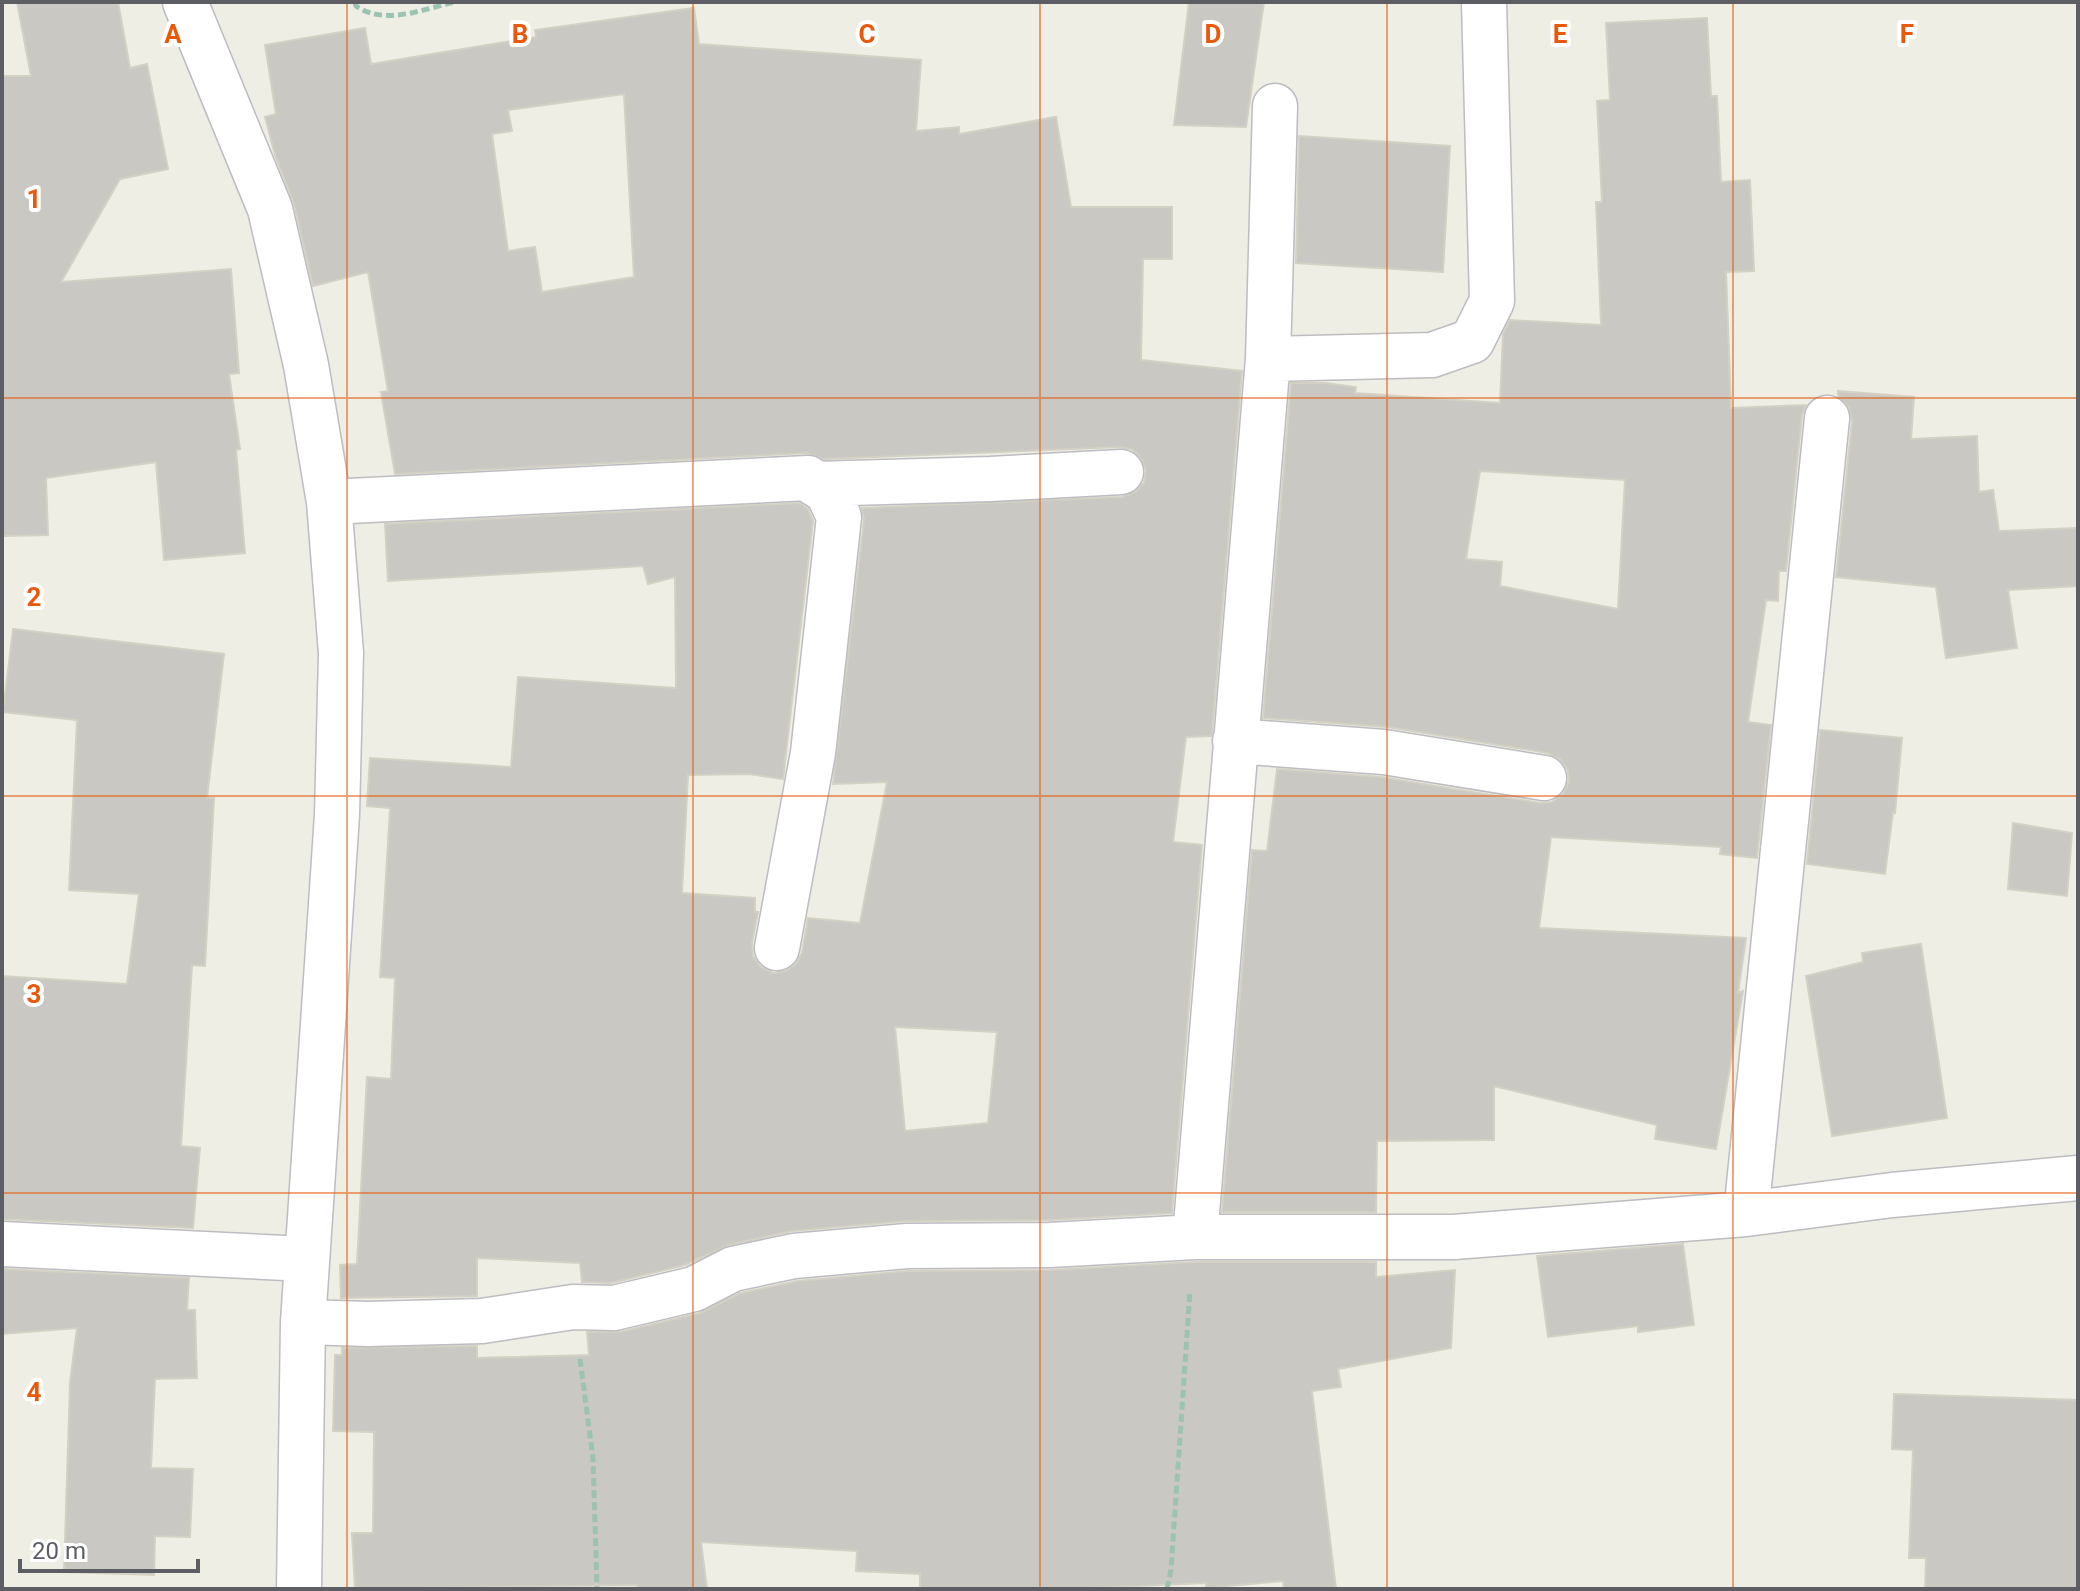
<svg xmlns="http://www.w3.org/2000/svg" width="2080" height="1591" viewBox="0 0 2080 1591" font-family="Roboto,sans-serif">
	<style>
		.building { fill: #c9c8c2; stroke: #d2d1c3; stroke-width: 2; fill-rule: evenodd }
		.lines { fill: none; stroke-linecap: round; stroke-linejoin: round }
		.minor-casing { stroke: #bcbcc2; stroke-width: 47 }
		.path { stroke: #9cc3b1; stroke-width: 5; stroke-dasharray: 8 4; stroke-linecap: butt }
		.minor { stroke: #fff; stroke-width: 44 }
		.grid { fill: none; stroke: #e8590c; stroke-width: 2; stroke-opacity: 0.55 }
		.grid-label { font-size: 26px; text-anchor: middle; font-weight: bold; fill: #e8590c; stroke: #fff; stroke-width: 8; stroke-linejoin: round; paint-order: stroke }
	</style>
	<rect width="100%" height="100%" fill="#eeeee4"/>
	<path class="building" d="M17 2H118L130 68 147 64 168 169 120 179 61 282 231 269 239 373 229 374 240 449 236 450 245 553 164 560 156 462 46 478 48 535 2 536V76H31Z
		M1189 2H1264L1246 127 1174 125Z
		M694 8 699 44 921 60 916 131 959 127V134L1056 117 1071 207H1172V259H1143L1141 360 1242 371 1212 734 1211 736 1186 737 1173 842 1202 845 1172 1213 1049 1220 905 1221 792 1231 728 1245 685 1265 611 1283 582 1282 580 1263 477 1258V1296L341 1298 340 1265 357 1264 367 1077 391 1079 395 978 380 977 390 808 367 806 370 758 511 767 518 677 676 688 675 577 648 584 643 566 388 581 385 524 800 503 808 509 813 521 783 779 749 774 688 775 682 893 755 898V912H758L752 943 753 956 760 966 773 973 786 971 796 964 802 953 808 918 860 923 887 782 833 784 864 520 862 508 1122 497 1135 492 1144 483 1146 470 1141 458 1132 449 1120 447 824 459 807 453 395 474 381 392 388 391 368 272 313 286 294 203 275 155 265 117 276 114 265 45 365 28 371 64 536 37 535 30ZM624 94 634 277 542 292 535 247 508 251 492 134 512 131 508 110ZM895 1027 997 1032 988 1123 905 1131Z
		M1707 18 1711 96H1717L1721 182 1750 180 1754 271 1726 272 1731 408 1806 405 1802 415 1786 571H1779L1778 601 1766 600 1748 722 1771 725 1757 858 1720 854 1721 847 1551 837 1539 928 1746 938 1738 993 1743 991 1716 1149 1655 1139 1657 1125 1494 1086V1140L1377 1141 1376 1212H1222L1252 850 1267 851 1277 769 1381 777 1540 803 1552 802 1563 794 1569 781 1568 770 1560 759 1548 753 1388 727 1263 718 1291 383H1325L1356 387 1355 393 1500 403 1503 334 1510 320 1601 325 1596 202H1602L1597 101 1610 100 1606 23ZM1480 471 1625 480 1618 609 1500 586 1502 562 1466 559Z
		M1299 136 1450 146 1443 272 1296 263Z
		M1838 391 1914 397 1911 439 1977 436 1979 492 1993 490 1999 531 2078 528V586L2008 590 2017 648 1946 658 1936 587 1836 577 1852 421 1849 407 1838 396Z
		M13 629 224 654 207 798H214L205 966 192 965 181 1146 200 1148 193 1228 2 1219V976L127 984 139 894 69 890 77 720 3 712Z
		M1820 730 1902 738 1895 813 1893 812 1885 874 1807 864Z
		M2013 823 2072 833 2067 896 2008 889Z
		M1921 944 1947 1118 1832 1136 1806 976 1863 962 1862 953Z
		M1683 1244 1694 1325 1638 1332V1326L1548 1337 1537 1256Z
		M1196 1262H1376V1277L1455 1270 1451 1348 1338 1369 1341 1387 1312 1391 1336 1589H1284L1283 1581 1206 1588V1583L1068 1589H920V1574L856 1571 857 1551 701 1542 707 1589H638L637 1585 355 1589 352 1533H373L374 1432 333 1431 335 1355H342V1348L477 1346V1358L589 1355 587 1332H620L700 1313 741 1293 798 1281 908 1271 1050 1270Z
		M2 1269 189 1278 187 1310H195L197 1378 155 1379 151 1468 193 1469 190 1537 155 1536 154 1575 64 1572 70 1382 77 1328 2 1334Z
		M1894 1394 2078 1400V1589H1925L1926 1558H1909L1913 1450 1892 1449Z"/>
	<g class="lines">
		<g class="minor-casing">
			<path id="minor" d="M185 2 270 209 306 365 329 502 341 653 337 815 303 1322 299 1589
				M1268 359 1432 355 1472 341 1492 301 1484 2
				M815 484 990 479 1121 472
				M329 502 808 478 828 493 839 517 813 753 777 948
				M1235 741 1384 752 1544 778
				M1746 1214 1827 418
				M1195 1237 1268 359 1275 106
				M2 1244 306 1259
				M303 1322 368 1324 482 1321 573 1307 614 1308 694 1289 733 1269 794 1256 907 1246 1050 1245 1195 1237H1454L1746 1214 1892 1195 2078 1178"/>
		</g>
		<path class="path" d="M355 2 356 6C385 26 423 9 455 2
			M580 1359 593 1458 597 1589
			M1167 1589 1171 1570 1190 1291"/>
		<use href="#minor" class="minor"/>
	</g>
	<path class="grid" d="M347 2V1589M693 2V1589M1040 2V1589M1387 2V1589M1733 2V1589M2 398H2078M2 796H2078M2 1193H2078"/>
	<g class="grid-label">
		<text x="173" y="43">A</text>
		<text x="520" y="43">B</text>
		<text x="867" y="43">C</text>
		<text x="1213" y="43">D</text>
		<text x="1560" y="43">E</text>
		<text x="1907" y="43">F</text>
		<text x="34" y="208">1</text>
		<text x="34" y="606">2</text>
		<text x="34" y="1003">3</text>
		<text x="34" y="1401">4</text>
	</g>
	<rect width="2080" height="1591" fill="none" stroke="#5c5e64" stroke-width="8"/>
	<path d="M20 1559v12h178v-12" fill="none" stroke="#5c5e64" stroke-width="4"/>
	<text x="32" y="1559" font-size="24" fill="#5c5e64" stroke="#ffffff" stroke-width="6" paint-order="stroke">20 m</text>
</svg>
